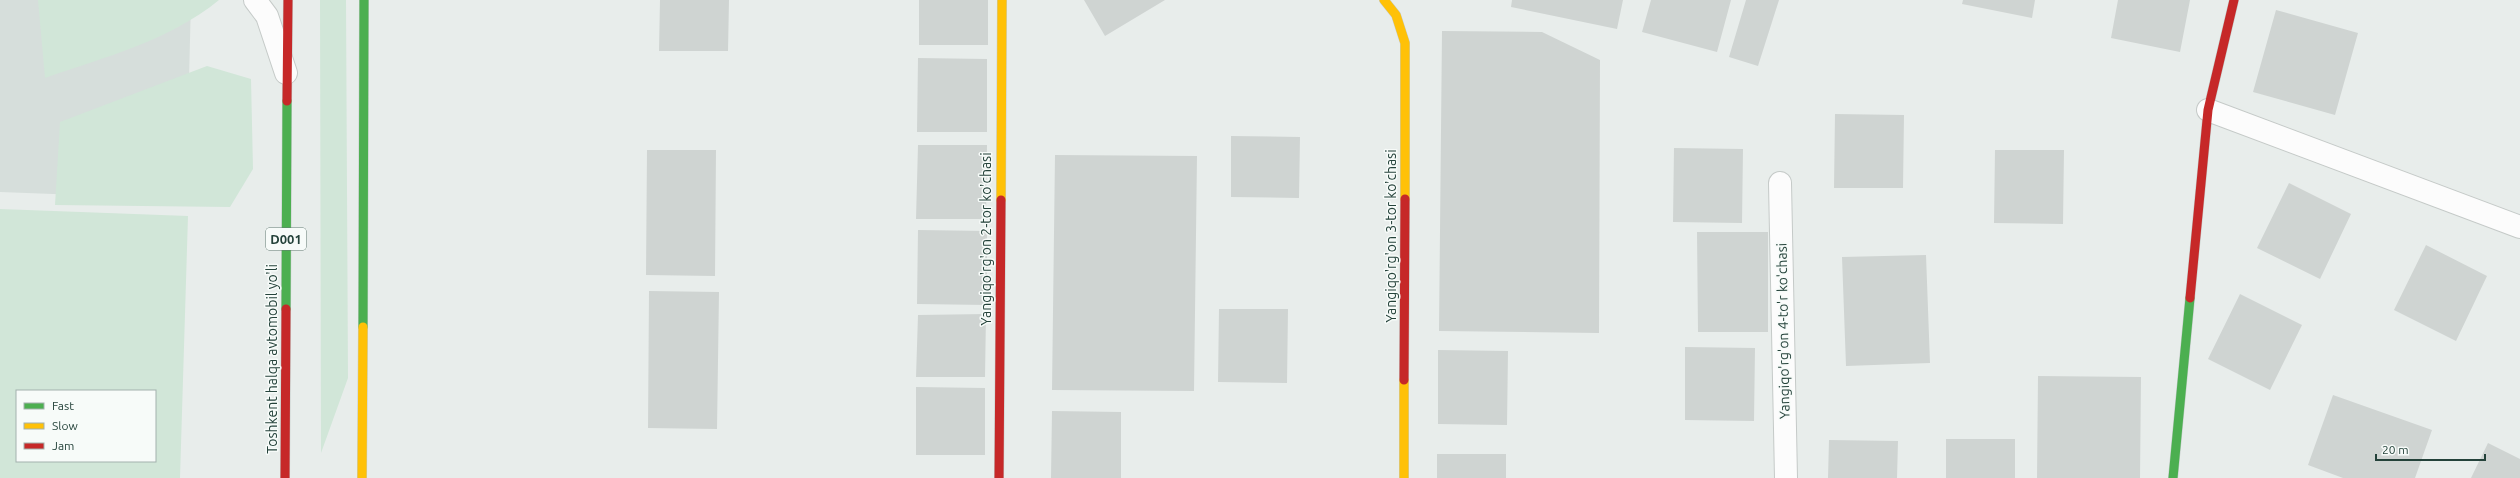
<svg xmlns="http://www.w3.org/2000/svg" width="2520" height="478" viewBox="0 0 2520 478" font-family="Ubuntu,sans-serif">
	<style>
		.built { fill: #d6dedb }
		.green { fill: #d1e6d8; fill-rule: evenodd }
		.building { fill: #cfd4d2 }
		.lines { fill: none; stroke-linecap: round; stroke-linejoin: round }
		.lane-casing { stroke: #c5cac8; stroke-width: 24 }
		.street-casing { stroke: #c5cac8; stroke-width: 24 }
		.fast-casing { stroke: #c3cbc8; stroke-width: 10 }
		.slow-casing { stroke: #c3cbc8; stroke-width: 10 }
		.jam-casing { stroke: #c3cbc8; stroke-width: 10 }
		.lane { stroke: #fcfcfc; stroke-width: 22 }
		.street { stroke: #fcfcfc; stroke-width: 22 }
		.fast { stroke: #4caf50; stroke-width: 9 }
		.slow { stroke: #ffc107; stroke-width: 9 }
		.jam { stroke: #c62828; stroke-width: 9 }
		.labels { text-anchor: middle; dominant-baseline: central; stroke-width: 3; stroke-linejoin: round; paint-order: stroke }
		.shield { fill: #f7fbf9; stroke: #637a73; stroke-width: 1 }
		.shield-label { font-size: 13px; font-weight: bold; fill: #24423a }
		.street-label { font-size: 14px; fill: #24423a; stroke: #f7fbf9 }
	</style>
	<rect width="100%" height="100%" fill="#e8edeb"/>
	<path class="built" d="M0 0H191L186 199 0 192Z"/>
	<path class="green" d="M38 0H219C169 41 105 57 45 78Z
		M320 0H346L348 378 321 453Z
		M207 66 251 79 253 169 230 207 55 205 60 122Z
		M0 209 188 216 180 478H0ZM17 391H155V461H17Z"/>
	<path class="building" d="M660 0H729L728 51H659Z
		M919 0H988V45H919Z
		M1084 0H1165L1105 36Z
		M1512 0H1623L1617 29 1511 7Z
		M1651 0H1731L1717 52 1642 32Z
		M1746 0H1779L1758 66 1729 57Z
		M1963 0H2035L2032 18 1962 4Z
		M2118 0H2190L2180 52 2111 38Z
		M2276 10 2358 33 2335 115 2253 92Z
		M1442 31 1542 32 1600 60 1599 333 1439 331Z
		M918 58 987 59V132H917Z
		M1835 114 1904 115 1903 188H1834Z
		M1231 136 1300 137 1299 198 1231 197Z
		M918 145H987L986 219H916Z
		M1674 148 1743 149 1742 223 1673 222Z
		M647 150H716L715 276 646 275Z
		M1995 150H2064L2063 224 1994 223Z
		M1055 155 1197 156 1194 391 1052 390Z
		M2289 183 2351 214 2320 279 2257 248Z
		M918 230 987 231V305L917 304Z
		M1697 232H1768V332H1698Z
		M2426 245 2487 276 2456 341 2394 310Z
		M1926 255 1930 363 1846 366 1842 257Z
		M649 291 719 292 717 429 648 428Z
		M2240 294 2302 325 2270 390 2208 359Z
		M1219 309H1288L1287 383 1218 382Z
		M986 314 985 377H916L918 315Z
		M1685 347 1755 348 1754 421 1685 420Z
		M1438 350 1508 351 1507 425 1438 424Z
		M2038 376 2141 377 2140 478H2037Z
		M916 387 985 388V455H916Z
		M2333 395 2432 430 2415 478H2343L2308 465Z
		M1052 411 1121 412V478H1051Z
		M1946 439H2015V478H1946Z
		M1829 440 1898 441 1897 478H1828Z
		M2488 443 2520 459V478H2471Z
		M1437 454H1506V478H1437Z"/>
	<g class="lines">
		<g class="lane-casing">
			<path id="lane" d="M255 0 267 16 286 73"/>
		</g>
		<g class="street-casing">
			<path id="street" d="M2208 110 2520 227
				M1780 183 1786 478"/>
		</g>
		<g class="fast-casing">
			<path id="fast" d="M286 309 287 101
				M363 327 364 0
				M2173 478 2190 298"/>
		</g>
		<g class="slow-casing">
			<path id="slow" d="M1384 0 1396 15 1405 43V199
				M1001 200 1002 0
				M362 478 363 327
				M1404 478V380"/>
		</g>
		<g class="jam-casing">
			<path id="jam" d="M287 101 288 0
				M2190 298 2208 110 2234 0
				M1404 380 1405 199
				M285 478 286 309
				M999 478 1001 200"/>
		</g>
		<use href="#lane" class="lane"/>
		<use href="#street" class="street"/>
		<use href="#fast" class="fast"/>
		<use href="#slow" class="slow"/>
		<use href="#jam" class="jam"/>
	</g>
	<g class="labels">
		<rect class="shield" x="266" y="228" width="40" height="22" rx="3"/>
		<g class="shield-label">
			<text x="286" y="239">D001</text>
		</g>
		<g class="street-label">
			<text transform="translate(1391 236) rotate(-90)">Yangiqo'rg'on 3-tor ko'chasi</text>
			<text transform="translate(986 239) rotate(-90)">Yangiqo'rg'on 2-tor ko'chasi</text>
			<text transform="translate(1783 331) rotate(-91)">Yangiqo'rg'on 4-to'r ko'chasi</text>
			<text transform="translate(272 359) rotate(-90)">Toshkent halqa avtomobil yo'li</text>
		</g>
	</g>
	<rect x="16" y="390" width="140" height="72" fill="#f7fbf9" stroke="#a3b1ad"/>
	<rect x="24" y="403" width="20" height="6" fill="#4caf50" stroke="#a3b1ad"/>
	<text x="52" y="410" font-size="12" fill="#24423a">Fast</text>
	<rect x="24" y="423" width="20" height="6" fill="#ffc107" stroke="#a3b1ad"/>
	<text x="52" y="430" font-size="12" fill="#24423a">Slow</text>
	<rect x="24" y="443" width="20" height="6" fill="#c62828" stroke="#a3b1ad"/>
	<text x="52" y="450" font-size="12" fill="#24423a">Jam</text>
	<path d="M2376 454v6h109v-6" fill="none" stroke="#24423a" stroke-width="2"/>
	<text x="2382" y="454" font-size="12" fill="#24423a" stroke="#f7fbf9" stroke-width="3" paint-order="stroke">20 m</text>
</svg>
